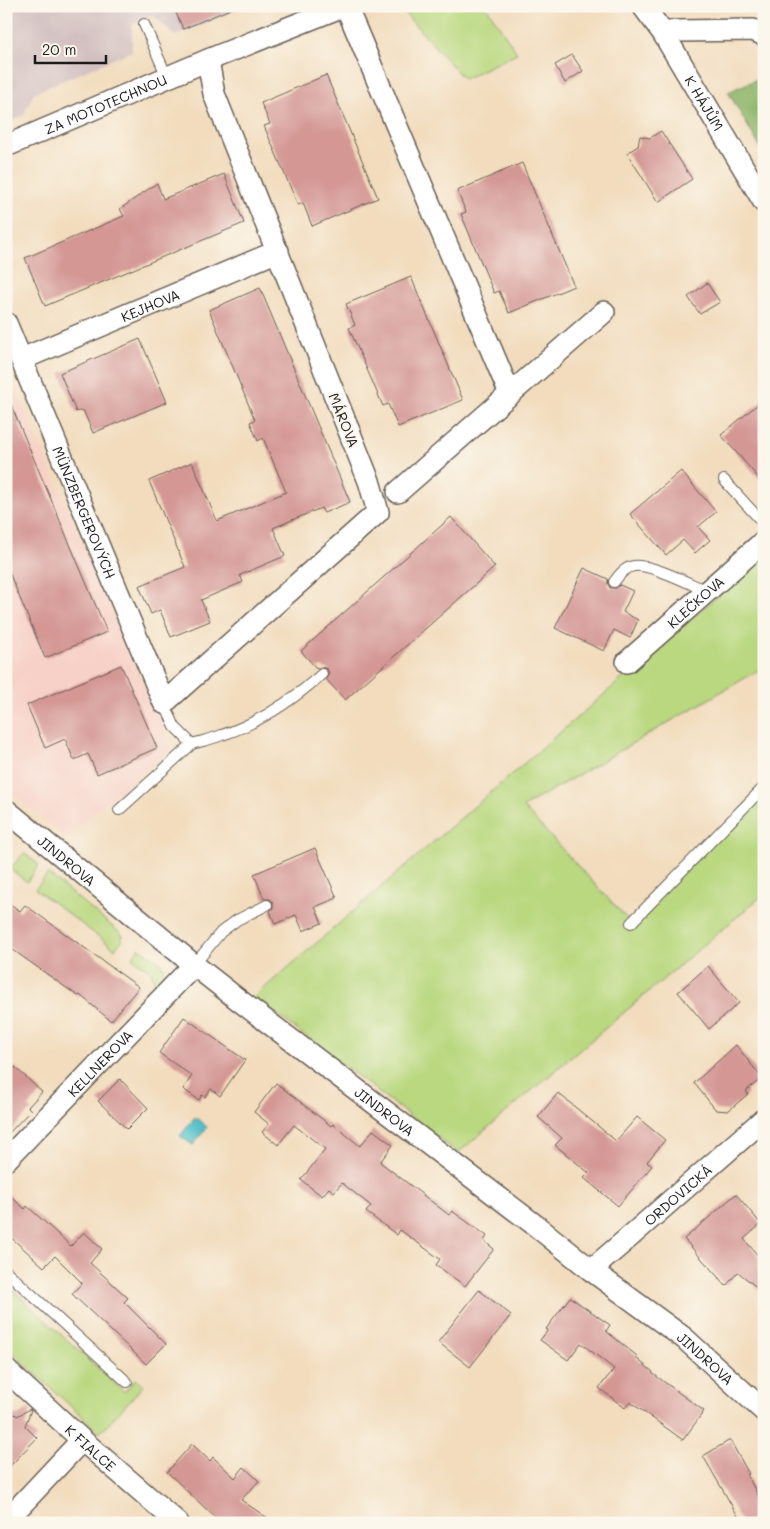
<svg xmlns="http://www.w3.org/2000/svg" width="770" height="1529" viewBox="0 0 770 1529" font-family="Mali,sans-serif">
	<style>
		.built { fill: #f7d1c7 }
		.industrial { fill: #d2bfc0 }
		.green { fill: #b9d87f; stroke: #6a7a4e }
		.forest { fill: #92b86e; stroke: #576a45 }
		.water { fill: #53c1ca; stroke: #386e73 }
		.building { fill: #d49794 }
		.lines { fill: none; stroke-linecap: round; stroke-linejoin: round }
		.service-casing { stroke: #675f54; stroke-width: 12 }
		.minor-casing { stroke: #675f54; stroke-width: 24 }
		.service { stroke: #fff; stroke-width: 10 }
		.minor { stroke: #fff; stroke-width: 21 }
		.labels { text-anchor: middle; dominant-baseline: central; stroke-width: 4.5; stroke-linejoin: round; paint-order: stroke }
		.street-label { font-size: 14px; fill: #1c1c1c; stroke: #fbf7ec }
	</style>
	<rect width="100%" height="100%" fill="#fbf7ec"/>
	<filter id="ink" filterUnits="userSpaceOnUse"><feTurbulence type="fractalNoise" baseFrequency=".02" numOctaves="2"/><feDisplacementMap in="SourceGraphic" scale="10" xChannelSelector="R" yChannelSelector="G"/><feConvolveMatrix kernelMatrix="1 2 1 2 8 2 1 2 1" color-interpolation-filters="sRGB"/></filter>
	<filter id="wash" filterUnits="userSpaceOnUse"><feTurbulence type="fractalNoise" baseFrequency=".0096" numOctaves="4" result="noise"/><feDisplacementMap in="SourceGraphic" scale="20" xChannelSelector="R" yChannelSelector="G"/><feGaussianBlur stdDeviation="1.12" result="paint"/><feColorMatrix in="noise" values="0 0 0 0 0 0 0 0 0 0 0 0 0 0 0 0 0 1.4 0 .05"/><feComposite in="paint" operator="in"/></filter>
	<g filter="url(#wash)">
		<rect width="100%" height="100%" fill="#f2dcbd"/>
		<path class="built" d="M6 368 172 749 105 803 65 838 6 788Z"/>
		<path class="industrial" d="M6 6H246L175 36 153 15 132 25V51L34 93 23 116 6 123Z"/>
		<path class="green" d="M401 6H486L517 53 464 79 399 7Z
			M764 556V667L523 807 631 923 764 787V894L458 1153 254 997Z
			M24 853 39 865 27 882 10 869Z
			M48 874 124 936 121 937 123 939 115 949 35 889Z
			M139 948C158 960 173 965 157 989L150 970 132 958Z
			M6 1284 124 1392 136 1379 143 1386 100 1433 6 1347Z"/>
		<path class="forest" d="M764 76V154L728 92Z"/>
		<path class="water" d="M195 1117 207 1127 193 1145 180 1136Z"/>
		<g id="blocks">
			<path class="building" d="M173 6H235V7L183 29Z
				M572 55 583 71 565 83 555 65Z
				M326 75 378 198 312 226 303 203 298 205 264 126 270 124 261 103Z
				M661 131 692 179 658 202 627 153 638 146 640 136 650 138Z
				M522 163 574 286 509 313 499 291 494 293 461 214 466 212 457 191Z
				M224 174 244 223 45 306 25 258 124 216 120 209 157 183 163 199Z
				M411 277 463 400 398 427 388 404 383 406 349 328 355 325 346 304Z
				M707 283 720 302 700 314 688 297Z
				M260 288 350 502 324 513 321 508 273 528 285 556 240 575 243 582 201 600 210 621 171 637 160 610 151 614 139 586 185 567 149 481 192 462 217 521 286 492 263 438 258 441 250 422 255 420 209 310Z
				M140 339 167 402 93 433 83 410 76 412 60 373Z
				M6 393 107 632 45 658 6 565Z
				M764 399V484L721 435Z
				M681 471 716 512 698 527 710 540 695 553 683 540 666 555 630 514Z
				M451 517 495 567 345 700 326 679 329 673 327 669 321 667 317 669 301 651Z
				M584 568 608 579V584L610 588H616L620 585 633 591 623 612 638 620 630 638 614 630 604 651 555 628Z
				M121 665 157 748 97 774 88 754 74 760 65 739 45 748 27 705Z
				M315 848 337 898 315 907 322 923 303 931 296 915 275 924 270 911 273 908V902L270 899H264L254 874Z
				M6 901 20 911 25 905 139 987 111 1021 80 995 78 996 6 945Z
				M708 966 739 1003 709 1029 678 992Z
				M184 1017 245 1060 220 1096 211 1089 205 1097 202 1095 199 1100 183 1089 192 1076 159 1053Z
				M736 1045 762 1078 746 1091 748 1094 728 1111 716 1110 694 1083Z
				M15 1067 42 1092 28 1107 31 1110 6 1136V1076Z
				M120 1079 148 1108 127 1129 98 1101Z
				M276 1083 331 1126 333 1124 360 1146 373 1130 393 1145 380 1162 449 1215 452 1211 487 1236 484 1241 494 1249 465 1286 436 1265 440 1259 400 1230 397 1235 366 1212 371 1206 342 1183 334 1192 329 1188 322 1196 301 1180 325 1149 294 1125 278 1145 262 1132 269 1124 254 1112Z
				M558 1093 616 1141 637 1117 665 1140 647 1162 652 1166 618 1206 584 1178 589 1173 555 1145 562 1138 538 1117Z
				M6 1192 25 1209 27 1206 71 1246 84 1232 102 1249 90 1263 128 1298 124 1302 166 1344 146 1364 72 1294 82 1283 55 1256 44 1267 6 1233Z
				M736 1194 761 1224 744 1239 764 1263V1293L738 1272 726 1286 684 1239Z
				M479 1290 511 1315 470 1367 438 1342Z
				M570 1297 610 1325 606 1331 637 1356 636 1358 653 1372 652 1373 704 1411 683 1440 630 1402 625 1408 599 1388 614 1369 581 1343 568 1360 540 1340 548 1330 546 1329Z
				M6 1408 13 1415 15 1414 17 1416 30 1409 31 1410 25 1426 37 1438 11 1465 9 1472H6Z
				M730 1440 749 1474 747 1475 764 1506V1523H742L703 1456Z
				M192 1444 210 1461 213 1457 235 1478 244 1467 259 1481 241 1500 275 1523H221L167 1472Z"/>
		</g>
	</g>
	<g filter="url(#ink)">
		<use href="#blocks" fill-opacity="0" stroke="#675f54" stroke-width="1"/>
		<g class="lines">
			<g class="service-casing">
				<path id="service" d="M144 24 167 77
					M724 480 764 524
					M614 582C619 575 625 567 634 566 652 564 690 584 707 591
					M164 703 175 727 192 744C202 741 212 739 222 735 259 723 293 700 322 674
					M119 810 192 744
					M631 923 764 787
					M194 965 221 932 237 920 267 905
					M6 1271 127 1382"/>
			</g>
			<g class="minor-casing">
				<g id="minor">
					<path d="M346 6 510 394 604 312"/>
					<path id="s1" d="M643 6 663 33 764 202"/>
					<path d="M663 33 677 31 753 30 764 35"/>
					<path id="s2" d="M6 146 208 60 343 6"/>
					<path id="s3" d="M6 323 164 703 378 512 369 481 214 94 208 60"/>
					<path id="s4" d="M22 359 278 251"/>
					<path d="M398 492 510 394"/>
					<path id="s5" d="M627 662 764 541"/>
					<path id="s6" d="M6 810 194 965 240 1001 535 1225 591 1270 684 1338 764 1411"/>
					<path id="s7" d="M6 1160 194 965"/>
					<path id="s8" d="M591 1270 626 1240 764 1119"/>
					<path id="s9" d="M6 1370 82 1440 178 1523"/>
					<path d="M6 1521 82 1440"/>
				</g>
			</g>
			<use href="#service" class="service"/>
			<use href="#minor" class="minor"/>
		</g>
	</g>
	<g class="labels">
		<g class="street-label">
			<text stroke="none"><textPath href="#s1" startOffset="115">K HÁJŮM</textPath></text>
			<text stroke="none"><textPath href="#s2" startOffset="108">ZA MOTOTECHNOU</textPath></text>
			<text stroke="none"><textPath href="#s4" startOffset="139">KEJHOVA</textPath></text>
			<text transform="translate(344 420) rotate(68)">MÁROVA</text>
			<text stroke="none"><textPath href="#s3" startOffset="205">MÜNZBERGEROVÝCH</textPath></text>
			<text stroke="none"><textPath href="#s5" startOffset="91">KLEČKOVA</textPath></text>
			<text stroke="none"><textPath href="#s6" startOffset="79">JINDROVA</textPath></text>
			<text stroke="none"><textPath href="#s7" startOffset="135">KELLNEROVA</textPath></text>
			<text stroke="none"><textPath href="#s6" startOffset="484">JINDROVA</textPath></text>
			<text stroke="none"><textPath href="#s8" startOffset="115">ORDOVICKÁ</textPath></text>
			<text stroke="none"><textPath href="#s6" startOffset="889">JINDROVA</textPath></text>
			<text stroke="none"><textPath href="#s9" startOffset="115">K FIALCE</textPath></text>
		</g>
	</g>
	<rect width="770" height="1529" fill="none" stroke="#fbf7ec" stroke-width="25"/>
	<path d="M35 55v8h71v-8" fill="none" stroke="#1c1c1c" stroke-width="2.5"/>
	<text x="42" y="55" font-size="15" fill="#1c1c1c" stroke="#fbf7ec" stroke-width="4" paint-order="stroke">20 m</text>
</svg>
